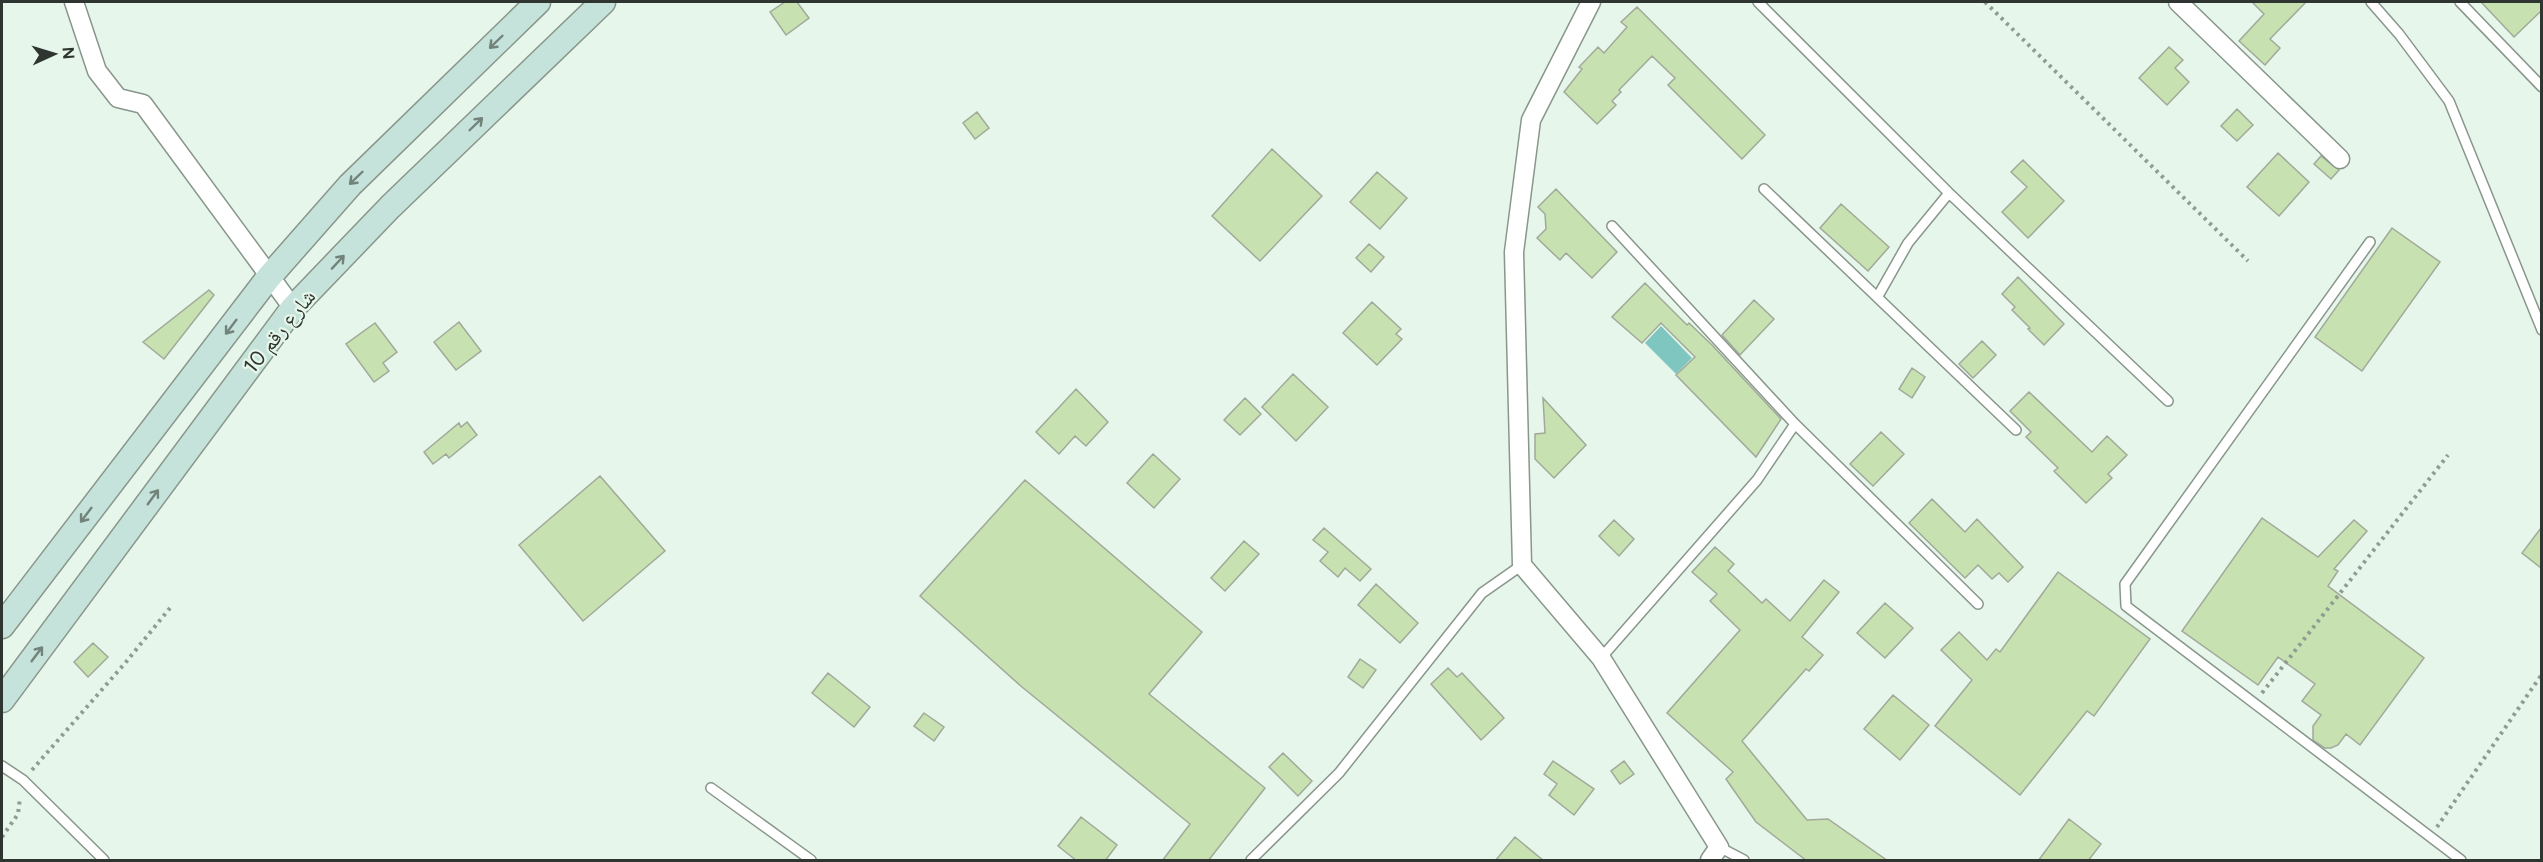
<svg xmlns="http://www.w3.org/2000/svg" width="2543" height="862" viewBox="0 0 2543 862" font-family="Figtree,'Noto Naskh Arabic',sans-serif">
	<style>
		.water { fill: #7fc5c0 }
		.building { fill: #c7e1b0; stroke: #a1a99a; stroke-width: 1.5 }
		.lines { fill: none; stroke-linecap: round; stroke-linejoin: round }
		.lane-casing { stroke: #89968b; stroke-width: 12 }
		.street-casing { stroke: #89968b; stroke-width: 21 }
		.secondary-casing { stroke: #89968b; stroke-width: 27 }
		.path { stroke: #909b92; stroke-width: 4; stroke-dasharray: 3 4.5; stroke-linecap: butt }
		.lane { stroke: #fff; stroke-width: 9 }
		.street { stroke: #fff; stroke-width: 18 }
		.secondary { stroke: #c5e3da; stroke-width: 24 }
		.oneway { stroke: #72837c }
		.labels { text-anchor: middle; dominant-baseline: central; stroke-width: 4.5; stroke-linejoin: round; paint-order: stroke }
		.street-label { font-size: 21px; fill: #2f3530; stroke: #e7f6ea }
	</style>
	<rect width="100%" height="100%" fill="#e7f6ea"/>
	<path class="water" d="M1661 326 1692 358 1676 374 1645 343Z"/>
	<path class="building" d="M785 2H797L809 18 786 35 770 12Z
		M2252 2H2306L2270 39 2280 48 2265 65 2239 41 2264 14Z
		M2481 2H2541V11L2514 37Z
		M1637 7 1765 135 1742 159 1668 85 1675 78 1652 56 1619 90 1621 92 1612 101 1616 105 1597 124 1564 92 1582 69 1579 67 1598 47 1604 53 1627 27 1621 22Z
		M2169 47 2183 60 2175 68 2189 82 2167 105 2139 78Z
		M2237 109 2253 125 2237 141 2221 126Z
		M977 112 989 128 975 139 963 123Z
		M1272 149 1322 196 1260 261 1212 216Z
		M2278 153 2309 182 2279 216 2247 187Z
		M2321 156 2339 170 2331 179 2314 164Z
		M2023 160 2064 201 2028 238 2002 212 2027 187 2011 172Z
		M1377 172 1407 198 1380 229 1350 202Z
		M1556 189 1617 252 1592 278 1566 253 1560 260 1537 238 1546 229 1545 214 1538 207Z
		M1841 204 1889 247 1868 271 1820 228Z
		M2392 228 2440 262 2362 371 2315 337Z
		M1369 244 1384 257 1371 272 1356 258Z
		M2018 277 2064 324 2044 345 2028 329 2030 328 2012 310 2015 307 2002 294Z
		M1645 283 1687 325 1689 323 1712 345 1781 419 1756 457 1676 375 1695 357 1661 323 1642 343 1612 317Z
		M209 290 214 295 164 359 143 342Z
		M1754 300 1774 319 1740 355 1722 335Z
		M1372 302 1401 329 1396 334 1402 339 1377 365 1343 333Z
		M459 322 481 351 456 370 434 342Z
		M375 323 397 352 383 363 389 371 374 382 346 344Z
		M1982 341 1996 355 1973 378 1959 364Z
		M1912 368 1925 377 1912 398 1899 389Z
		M1293 374 1328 407 1296 441 1262 407Z
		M1076 389 1108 422 1086 446 1075 436 1059 454 1036 432Z
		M2029 392 2092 452 2107 436 2127 455 2108 474 2112 478 2086 503 2054 471 2058 468 2026 437 2031 432 2010 411Z
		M1245 398 1261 414 1240 435 1224 420Z
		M1543 398 1586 445 1554 478 1535 459V434L1545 433Z
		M467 422 477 435 449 458 446 454 433 464 424 452 459 423 461 427Z
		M1881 432 1904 454 1873 486 1850 464Z
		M1153 454 1180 479 1154 508 1127 483Z
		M600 476 665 551 583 621 519 545Z
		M1025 480 1202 632 1149 694 1265 788 1208 861H1162L1190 824 1022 687 920 596Z
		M1932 499 1965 532 1977 519 2023 567 2008 582 1999 573 1992 579 1978 565 1965 578 1909 523Z
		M2262 518 2318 557 2354 520 2367 531 2334 569 2338 571 2328 586 2424 658 2360 745 2346 734 2338 745 2331 748H2325L2313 740V726L2321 715 2302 701 2315 684 2278 657 2258 685 2182 631Z
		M1614 520 1634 539 1619 556 1599 536Z
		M1324 528 1371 569 1360 581 1345 568 1338 577 1320 561 1328 552 1313 540Z
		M2541 528V568L2522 553Z
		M1244 541 1259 554 1225 591 1211 578Z
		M1715 547 1734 564 1728 571 1762 603 1766 599 1790 621 1824 580 1839 592 1802 637 1823 655 1809 671 1806 669 1742 741 1807 820 1828 819 1888 861H1807L1756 822 1726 779 1733 772 1667 713 1740 630 1710 601 1717 594 1692 572Z
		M2058 572 2150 639 2094 716 2087 711 2020 795 1935 726 1972 680 1941 650 1959 632 1987 660 1996 649 2000 652Z
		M1376 584 1418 623 1400 643 1358 605Z
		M1885 603 1913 628 1885 658 1857 633Z
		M93 643 108 657 88 677 74 662Z
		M1360 659 1376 670 1363 688 1348 677Z
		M1448 668 1457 677 1462 673 1504 718 1481 740 1431 684Z
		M828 673 870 707 854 727 812 693Z
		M1893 695 1929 725 1900 760 1864 729Z
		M924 713 944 727 934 741 914 726Z
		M1283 753 1312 781 1298 796 1269 767Z
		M1553 761 1594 789 1574 815 1549 795 1557 784 1544 774Z
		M1624 761 1634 774 1620 784 1611 771Z
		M1081 817 1117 845 1105 861H1077L1058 846Z
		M2069 819 2101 844 2088 861H2038Z
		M1515 837 1544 861H1495Z"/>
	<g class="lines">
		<g class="lane-casing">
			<path id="lane" d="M1758 2 1949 193 2168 401
				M2371 2 2399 34 2449 101 2542 330
				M2460 2 2542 87
				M1764 189 2016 430
				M1612 226 1795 424 1978 604
				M2370 242 2125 584 2126 606 2461 860
				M1878 296 1908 243 1949 193
				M1601 658 1757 480 1795 424
				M2 766 23 780 104 860
				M711 788 811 860
				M1719 847 1744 860
				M1251 860 1339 773 1482 593 1522 565"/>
		</g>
		<g class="street-casing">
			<path id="street" d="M74 2 97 71 118 98 143 104 293 308
				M1591 2 1531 120 1514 252 1522 565 1601 658 1719 847 1710 860
				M2178 2 2340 159"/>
		</g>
		<g class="secondary-casing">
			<path id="secondary" d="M2 626 269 277 350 185 538 2
				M2 700 293 308 390 207 603 2"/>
		</g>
		<path class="path" d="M1985 2 2248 261
			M2262 693 2448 455
			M32 770 126 662 170 608
			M2437 827 2542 674
			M2 837 18 814 20 798"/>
		<use href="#lane" class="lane"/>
		<use href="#street" class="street"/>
		<use href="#secondary" class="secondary"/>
	</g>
	<defs><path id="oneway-shaft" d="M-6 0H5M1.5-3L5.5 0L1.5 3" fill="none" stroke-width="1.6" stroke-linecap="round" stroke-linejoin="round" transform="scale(1.5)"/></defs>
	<g class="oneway">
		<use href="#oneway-shaft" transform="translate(496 42) rotate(136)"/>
		<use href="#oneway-shaft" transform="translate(476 124) rotate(-44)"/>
		<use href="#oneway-shaft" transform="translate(356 178) rotate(136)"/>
		<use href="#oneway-shaft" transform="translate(338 262) rotate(-47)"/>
		<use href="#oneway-shaft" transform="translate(231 327) rotate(127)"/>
		<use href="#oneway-shaft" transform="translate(153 497) rotate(-54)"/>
		<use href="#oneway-shaft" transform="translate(86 515) rotate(127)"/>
		<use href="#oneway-shaft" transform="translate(37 654) rotate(-53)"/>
	</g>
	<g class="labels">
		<g class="street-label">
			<text transform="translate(279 331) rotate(-51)">شارع رقم 10</text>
		</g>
	</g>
	<rect width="2543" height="862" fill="none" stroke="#2f3530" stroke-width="6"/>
	<g transform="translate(54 54) rotate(86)" stroke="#e7f6ea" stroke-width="4.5" paint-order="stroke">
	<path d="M0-4.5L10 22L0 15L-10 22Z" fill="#2f3530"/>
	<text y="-9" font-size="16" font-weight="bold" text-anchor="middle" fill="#2f3530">N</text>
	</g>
</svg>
